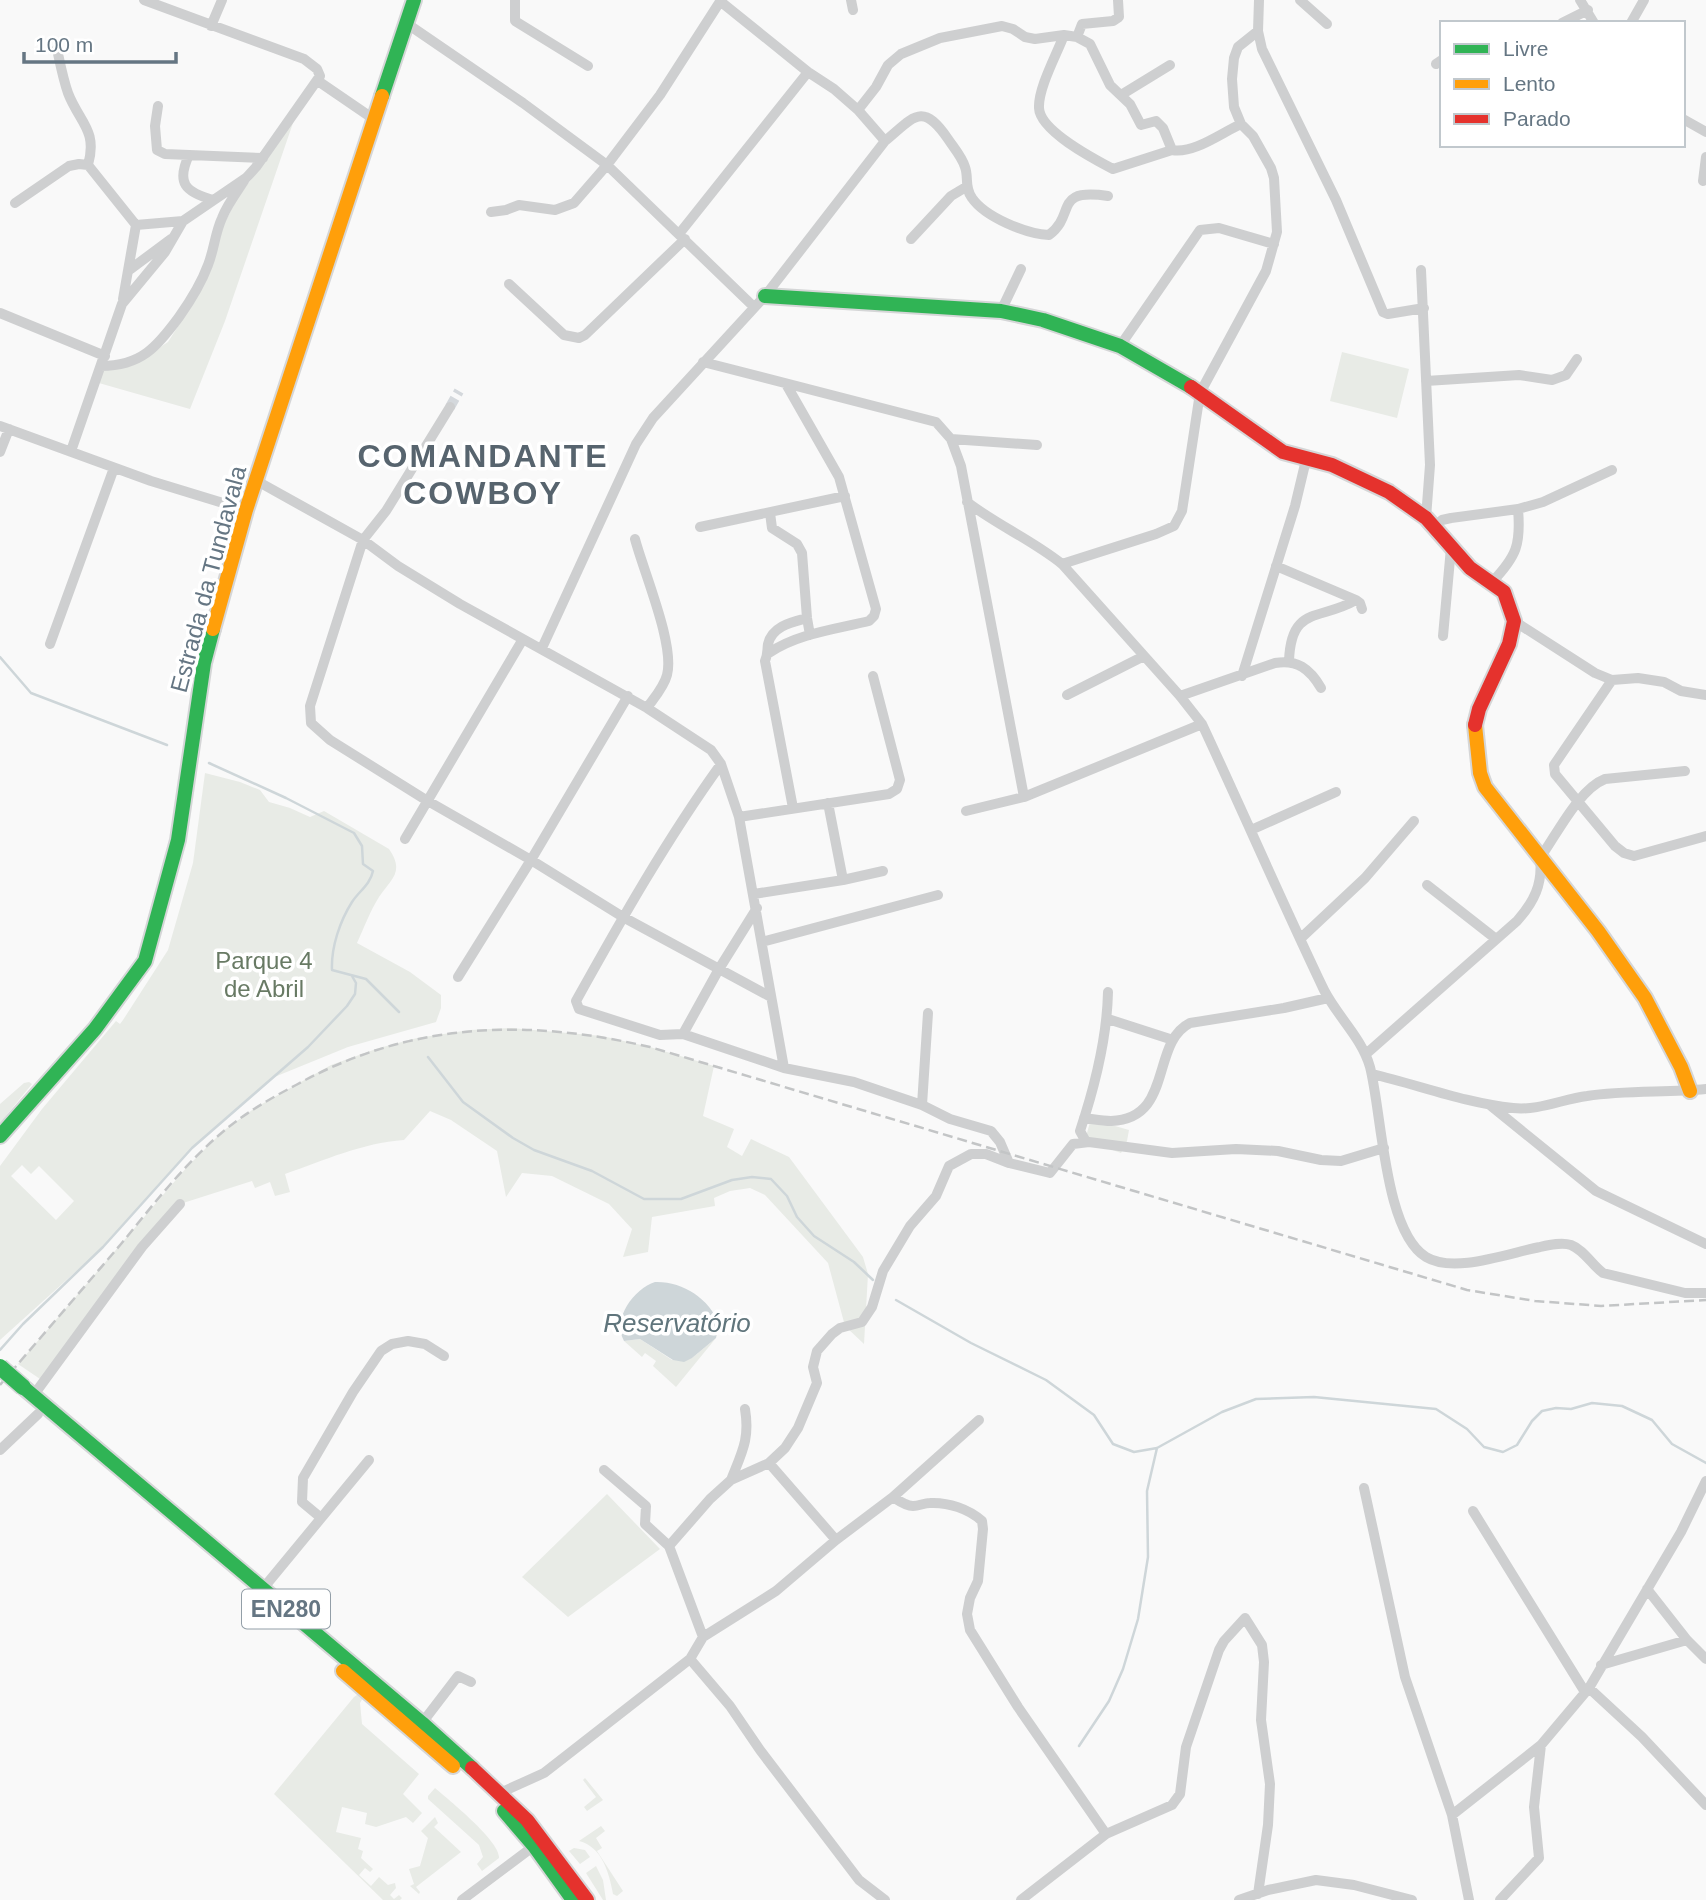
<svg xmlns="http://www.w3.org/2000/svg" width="1706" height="1900" viewBox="0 0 1706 1900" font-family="Helvetica,sans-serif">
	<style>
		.green { fill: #e8ebe6; fill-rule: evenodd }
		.water { fill: #ced6d9 }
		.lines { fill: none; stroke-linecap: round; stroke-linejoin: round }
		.stream { stroke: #ced6d9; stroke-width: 2.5 }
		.street-tunnel { stroke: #d4d8dc; stroke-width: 10; stroke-dasharray: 10 5; stroke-linecap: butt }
		.fast-casing { stroke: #d5d6d7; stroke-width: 18 }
		.slow-casing { stroke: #d5d6d7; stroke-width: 18 }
		.jam-casing { stroke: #d5d6d7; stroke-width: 18 }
		.street { stroke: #cecfd0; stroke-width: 10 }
		.fast { stroke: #30b455; stroke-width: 14 }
		.slow { stroke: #ff9f0a; stroke-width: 14 }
		.jam { stroke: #e5322d; stroke-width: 14 }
		.rail { stroke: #c3c5c6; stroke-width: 2.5; stroke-dasharray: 10 5; stroke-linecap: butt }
		.fast-bridge-casing { stroke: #d5d6d7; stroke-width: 19; stroke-linecap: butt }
		.fast-bridge { stroke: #30b455; stroke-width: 16 }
		.labels { text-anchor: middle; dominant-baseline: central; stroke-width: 7; stroke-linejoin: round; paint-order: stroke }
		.shield { fill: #fff; stroke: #939fa8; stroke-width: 2 }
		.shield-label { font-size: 23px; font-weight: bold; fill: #657683 }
		.street-label { font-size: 24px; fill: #657683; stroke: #fff }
		.park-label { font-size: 24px; fill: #687a64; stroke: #fff }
		.water-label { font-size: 26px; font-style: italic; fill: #60757c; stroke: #fff }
		.district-label { font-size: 32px; font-weight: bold; letter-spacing: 2px; fill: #57646e; stroke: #fff }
	</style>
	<rect width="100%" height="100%" fill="#f9f9f9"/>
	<path class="green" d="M294 120 225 321 190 409 99 383 102 371 133 365 168 342 198 295 222 228 237 199Z
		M1342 352 1409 369 1397 418 1330 401Z
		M205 773 240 782 260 790 269 802 290 808 310 817 324 811 389 849C405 872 391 879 379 897 370 911 364 928 357 943L410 972 441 995V1008L436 1022 348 1047 272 1078 192 1148 103 1247 0 1340V1166L42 1109 116 1021 120 1024 123 1020 168 950 193 863ZM22 1165 31 1174 39 1166 74 1201 56 1220 11 1176Z
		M511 1028 602 1036 650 1047 714 1066 703 1116 734 1129 727 1147 742 1156 751 1139 789 1157 863 1257 868 1274 864 1344 845 1326 828 1263 765 1195 750 1188 730 1191 714 1198 715 1206 652 1217 648 1252 623 1257 632 1229 609 1204 552 1176 522 1173 506 1197 497 1151 451 1120 430 1111 404 1140C362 1143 325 1160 285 1174L290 1192 275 1196 270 1182 255 1188 252 1181 180 1204 43 1381 18 1364 187 1167 223 1131 255 1108 331 1065 379 1048 417 1038 470 1030Z
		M29 1082 32 1084 0 1123V1104L24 1083Z
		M1091 1119 1129 1130 1127 1141 1121 1153 1085 1140Z
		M716 1338 676 1387 653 1366 656 1361 645 1353 642 1357 624 1341 640 1339 672 1360 692 1358Z
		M607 1494 660 1549 568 1617 522 1577Z
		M360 1693 364 1696 360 1703 362 1724 419 1774 403 1794 422 1813 413 1823 406 1817 376 1827 365 1824 367 1813 342 1807 336 1832 361 1838 358 1849 363 1851 361 1858 373 1869 370 1872 365 1868 359 1875 371 1886 379 1877 388 1885 395 1883 396 1888 390 1895 394 1899 399 1895 402 1898 400 1900H383L274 1794 354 1697Z
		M585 1778 603 1800 587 1811 584 1807 596 1797 583 1780Z
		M435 1788C449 1800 501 1842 499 1858L482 1871 477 1864 483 1857 479 1845 428 1799V1796Z
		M435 1817 438 1823 434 1827 461 1852 416 1887 420 1892 419 1894 410 1886 414 1884 409 1869 420 1866 428 1838 421 1831Z
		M601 1826 605 1831 596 1838 602 1848 597 1851 623 1891 617 1896 613 1894C609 1872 602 1847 579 1841Z
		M574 1848 585 1850 590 1857 580 1864 569 1851Z
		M596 1866 603 1880 606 1900H603L586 1873Z"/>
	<path class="water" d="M655 1282C682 1281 709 1298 719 1324L716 1338 692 1358 684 1362 673 1360 640 1339 624 1341C612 1318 634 1289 655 1282Z"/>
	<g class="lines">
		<path class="stream" d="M0 657 31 693 167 745
			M209 763 286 798 354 833 362 846 363 864 373 871C370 885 359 891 352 902 340 921 331 947 332 970L366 979 399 1012
			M428 1057 463 1102 513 1138 534 1150 592 1171 644 1199H681L732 1180 752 1177 771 1179 787 1196 797 1217 814 1236 854 1262 873 1280
			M896 1300 971 1343 1046 1380 1094 1415 1113 1444 1134 1452 1157 1448 1222 1412 1256 1399 1314 1397 1436 1409 1467 1429 1484 1447 1503 1452 1517 1445 1532 1421 1542 1411 1556 1408 1571 1409 1592 1403 1622 1406 1652 1420 1672 1444 1706 1463
			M0 1350 23 1324 103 1247 192 1148 308 1047 347 1006 355 994 356 983 352 976
			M1079 1746 1109 1701 1123 1669 1138 1619 1148 1557 1147 1491 1157 1448"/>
		<path class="street-tunnel" d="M450 407 459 391"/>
		<g class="fast-casing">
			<path id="fast" d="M382 96 414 0
				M765 296 1001 311 1043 320 1120 346 1191 387
				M0 1136 95 1029 145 961 178 840 204 663 213 629
				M23 1387 422 1723 472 1768
				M504 1811 534 1846 573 1900"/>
		</g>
		<g class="slow-casing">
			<path id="slow" d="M213 629 246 510 382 96
				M1475 725 1480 773 1485 787 1598 931 1645 998 1681 1067 1690 1091
				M343 1671 453 1766"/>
		</g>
		<g class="jam-casing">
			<path id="jam" d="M1191 387 1283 452 1332 465 1389 492 1426 518 1470 568 1504 592 1514 621 1509 644 1479 709 1475 725
				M472 1768 527 1820 587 1900"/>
		</g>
		<path class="street" d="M515 0V21L588 66
			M851 0 853 10
			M1259 0 1258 31 1262 49 1336 200 1383 312 1388 314 1424 308
			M1300 0 1327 24
			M1580 0 1594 23
			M720 1 808 72 834 89 858 110 885 141
			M406 23 523 103 607 165 754 307
			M1562 23 1588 10
			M1631 23 1644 0
			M211 26 222 0
			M1064 35C1057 54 1038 88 1039 108 1040 131 1094 159 1113 169L1172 150
			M1077 37 1082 24 1113 21 1119 17 1118 0
			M57 49C60 63 63 79 68 93 79 122 98 130 88 165
			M1436 64 1442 60
			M318 81 375 120
			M1121 95 1170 65
			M158 106 155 126 157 150 165 154 263 158
			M858 110 876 87 888 65 901 54 940 38 1002 26 1013 29 1025 37 1035 39 1064 35 1077 37 1090 44 1110 85 1130 104 1141 125 1156 121 1163 128 1172 150C1194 154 1221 133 1241 124
			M1683 119 1706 132
			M189 155C176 183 185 192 213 200
			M1703 181 1706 157
			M15 203 69 166 79 164 88 165 136 225 123 299
			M491 212 506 210 519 205 555 210 574 203 607 165 660 95 721 0
			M136 225 183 221
			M679 234 808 72
			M911 239 951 196 966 187
			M1421 270 1430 465 1426 518
			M128 271 171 239
			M509 284 564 335 579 338 585 335 685 239
			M1001 311 1021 269
			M0 313 105 356
			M1120 346 1200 230 1219 228 1274 244
			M703 362 936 422 951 439 961 466 1024 797
			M101 366C141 366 157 347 179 317 191 300 201 284 208 265 214 250 215 233 222 218 227 205 236 193 244 181
			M1426 381 1519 375 1552 380 1566 375 1577 359
			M450 407 386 511 363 540 310 706 311 723 330 740 426 800 531 860 623 917 771 997
			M0 426 151 481 246 510
			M951 439 1037 445
			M71 451 122 304 165 252 183 221 246 178 256 167 320 76 317 69 304 59 144 0
			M0 452 9 429
			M257 481 363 540 398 566 460 604 647 708 711 750 721 764 739 817 784 1068
			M967 502C997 525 1032 540 1062 564L1180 696 1202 724C1243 812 1282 902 1324 990 1337 1016 1362 1038 1370 1067 1382 1113 1384 1231 1426 1257 1454 1274 1509 1253 1540 1247 1549 1245 1562 1242 1571 1245 1584 1250 1592 1265 1603 1273L1685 1293H1706
			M770 513 772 528 797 544 802 553 807 618 810 635
			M700 527 845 496
			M1433 528 1442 520 1451 518 1518 509 1543 502 1612 470
			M635 539C644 573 675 645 667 675 664 687 654 698 647 708
			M1062 564 1156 534 1174 526 1182 511 1200 393 1266 271 1277 232 1274 178 1271 168 1253 136 1241 124 1234 107 1232 79 1234 58 1238 47 1258 31
			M1276 566 1356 600 1360 603 1362 609
			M1492 582C1517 556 1521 544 1518 509
			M1514 621 1595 673 1612 680 1638 678 1664 682 1681 691 1706 695
			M1443 636 1451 548
			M50 644 114 468
			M542 648 636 444 653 418 765 296 885 141C914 117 922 101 948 139 954 148 962 157 965 167 969 178 964 187 972 198 985 217 1026 234 1049 235 1077 214 1052 188 1108 196
			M769 653C796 634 836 629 869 621L874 616 876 609 839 477 786 384
			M1289 661C1291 605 1320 621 1356 600
			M1242 676 1295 506 1306 460
			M1612 680 1554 765 1555 774 1615 846 1624 853 1634 856 1706 836
			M1067 695 1144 656
			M1180 696 1275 663C1297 659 1310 669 1321 688
			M721 764C667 839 621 920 576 1001L579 1009 660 1035 683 1034 784 1068 854 1082 922 1105 950 1119 991 1131 1000 1142 1009 1163 1050 1173 1073 1144 1089 1142 1172 1153 1236 1149 1278 1151 1321 1160 1341 1161 1384 1148
			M828 803 843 880
			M793 808 765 661C768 654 767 651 768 644 772 626 792 622 807 618
			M966 811 1024 797 1202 724
			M739 817 889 794 897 789 900 780 873 676
			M1251 830 1336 792
			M405 839 523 639
			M1427 885 1496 939
			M754 894 843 880 883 871
			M1300 939 1365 878 1414 821
			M762 942 938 895
			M458 977 531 860 628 696
			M1108 1019 1173 1040
			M683 1034 719 969 757 908
			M1366 1054 1517 921C1534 902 1543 884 1540 858 1557 834 1579 789 1605 779L1685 771
			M1372 1074C1419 1085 1465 1103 1513 1108 1538 1111 1563 1099 1587 1096 1627 1090 1667 1093 1706 1089
			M922 1105 928 1013
			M1490 1105 1596 1191 1706 1244
			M1084 1118C1093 1119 1102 1121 1111 1121 1174 1119 1150 1043 1190 1023L1284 1008 1328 998
			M1089 1142 1085 1140 1080 1131C1095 1086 1107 1039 1108 992
			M33 1396 142 1247 180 1204
			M0 1450 38 1414
			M769 1463 836 1540
			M604 1470 646 1506 645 1524 669 1546 703 1637
			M731 1480C742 1452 750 1439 745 1409
			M1364 1488 1405 1677 1452 1815 1469 1900
			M893 1497C899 1501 906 1506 913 1506 919 1506 924 1503 930 1503 948 1502 969 1509 982 1521L983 1529 978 1581 970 1598 967 1614 970 1630 1018 1707 1106 1834
			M1473 1511 1585 1692
			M320 1517 302 1502 303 1478 353 1392 381 1351 392 1344 408 1341 425 1344 444 1356
			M669 1546 710 1499 731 1480 769 1463 785 1448 798 1428 817 1383 813 1367 817 1351 832 1334 840 1328 862 1322 872 1307 883 1271 910 1226 936 1196 949 1166 971 1154H986L1009 1163
			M1647 1589 1687 1640 1706 1659
			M256 1597 369 1460
			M690 1659 730 1706 760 1750 859 1880 885 1900
			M1601 1665 1687 1640
			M1589 1688 1642 1737 1706 1805
			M422 1723 458 1676 471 1682
			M500 1793 544 1773 562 1759 690 1659 703 1637 776 1591 836 1540 893 1497 979 1420
			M1452 1815 1541 1745 1589 1688 1681 1532 1706 1481
			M462 1900 534 1846
			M1021 1900 1106 1834 1172 1805 1180 1794 1186 1747 1219 1650 1224 1641 1245 1618 1262 1645 1264 1662 1261 1720 1270 1784 1268 1825 1258 1894
			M1239 1900 1268 1890 1316 1880 1354 1885 1412 1900
			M1500 1900 1539 1858 1534 1807 1541 1745"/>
		<use href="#fast" class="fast"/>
		<use href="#slow" class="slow"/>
		<use href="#jam" class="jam"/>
		<path class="rail" d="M0 1385C40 1338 81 1291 121 1244 153 1205 185 1163 225 1130 247 1112 271 1098 296 1085 410 1022 525 1018 650 1047L1467 1290 1535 1301 1601 1306 1706 1300"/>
		<g class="fast-bridge-casing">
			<path id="fast-bridge" d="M0 1367 23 1387"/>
		</g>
		<use href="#fast-bridge" class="fast-bridge"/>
	</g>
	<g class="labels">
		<rect class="shield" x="242" y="1589.5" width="88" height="39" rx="5"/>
		<g class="shield-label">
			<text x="286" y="1609">EN280</text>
		</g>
		<g class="street-label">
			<text transform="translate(208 579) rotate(-75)">Estrada da Tundavala</text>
		</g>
		<g class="park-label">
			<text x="264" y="960">Parque 4<tspan x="264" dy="28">de Abril</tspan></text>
		</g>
		<g class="water-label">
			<text x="677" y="1323">Reservatório</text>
		</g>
		<g class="district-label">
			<text x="483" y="456">COMANDANTE<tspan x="483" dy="37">COWBOY</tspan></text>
		</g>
	</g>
	<rect x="1440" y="21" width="245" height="126" fill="#ffffff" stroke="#c1c8cd" stroke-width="2"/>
	<rect x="1454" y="44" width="35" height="10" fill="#30b455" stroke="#c1c8cd" stroke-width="2"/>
	<text x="1503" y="56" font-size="21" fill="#657683">Livre</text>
	<rect x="1454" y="79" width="35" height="10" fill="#ff9f0a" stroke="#c1c8cd" stroke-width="2"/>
	<text x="1503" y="91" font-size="21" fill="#657683">Lento</text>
	<rect x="1454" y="114" width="35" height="10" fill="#e5322d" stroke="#c1c8cd" stroke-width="2"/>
	<text x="1503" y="126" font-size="21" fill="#657683">Parado</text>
	<path d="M24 52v10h152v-10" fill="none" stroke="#657683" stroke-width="3.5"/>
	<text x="35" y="52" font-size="21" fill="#657683" stroke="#ffffff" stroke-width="5" paint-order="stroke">100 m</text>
</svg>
